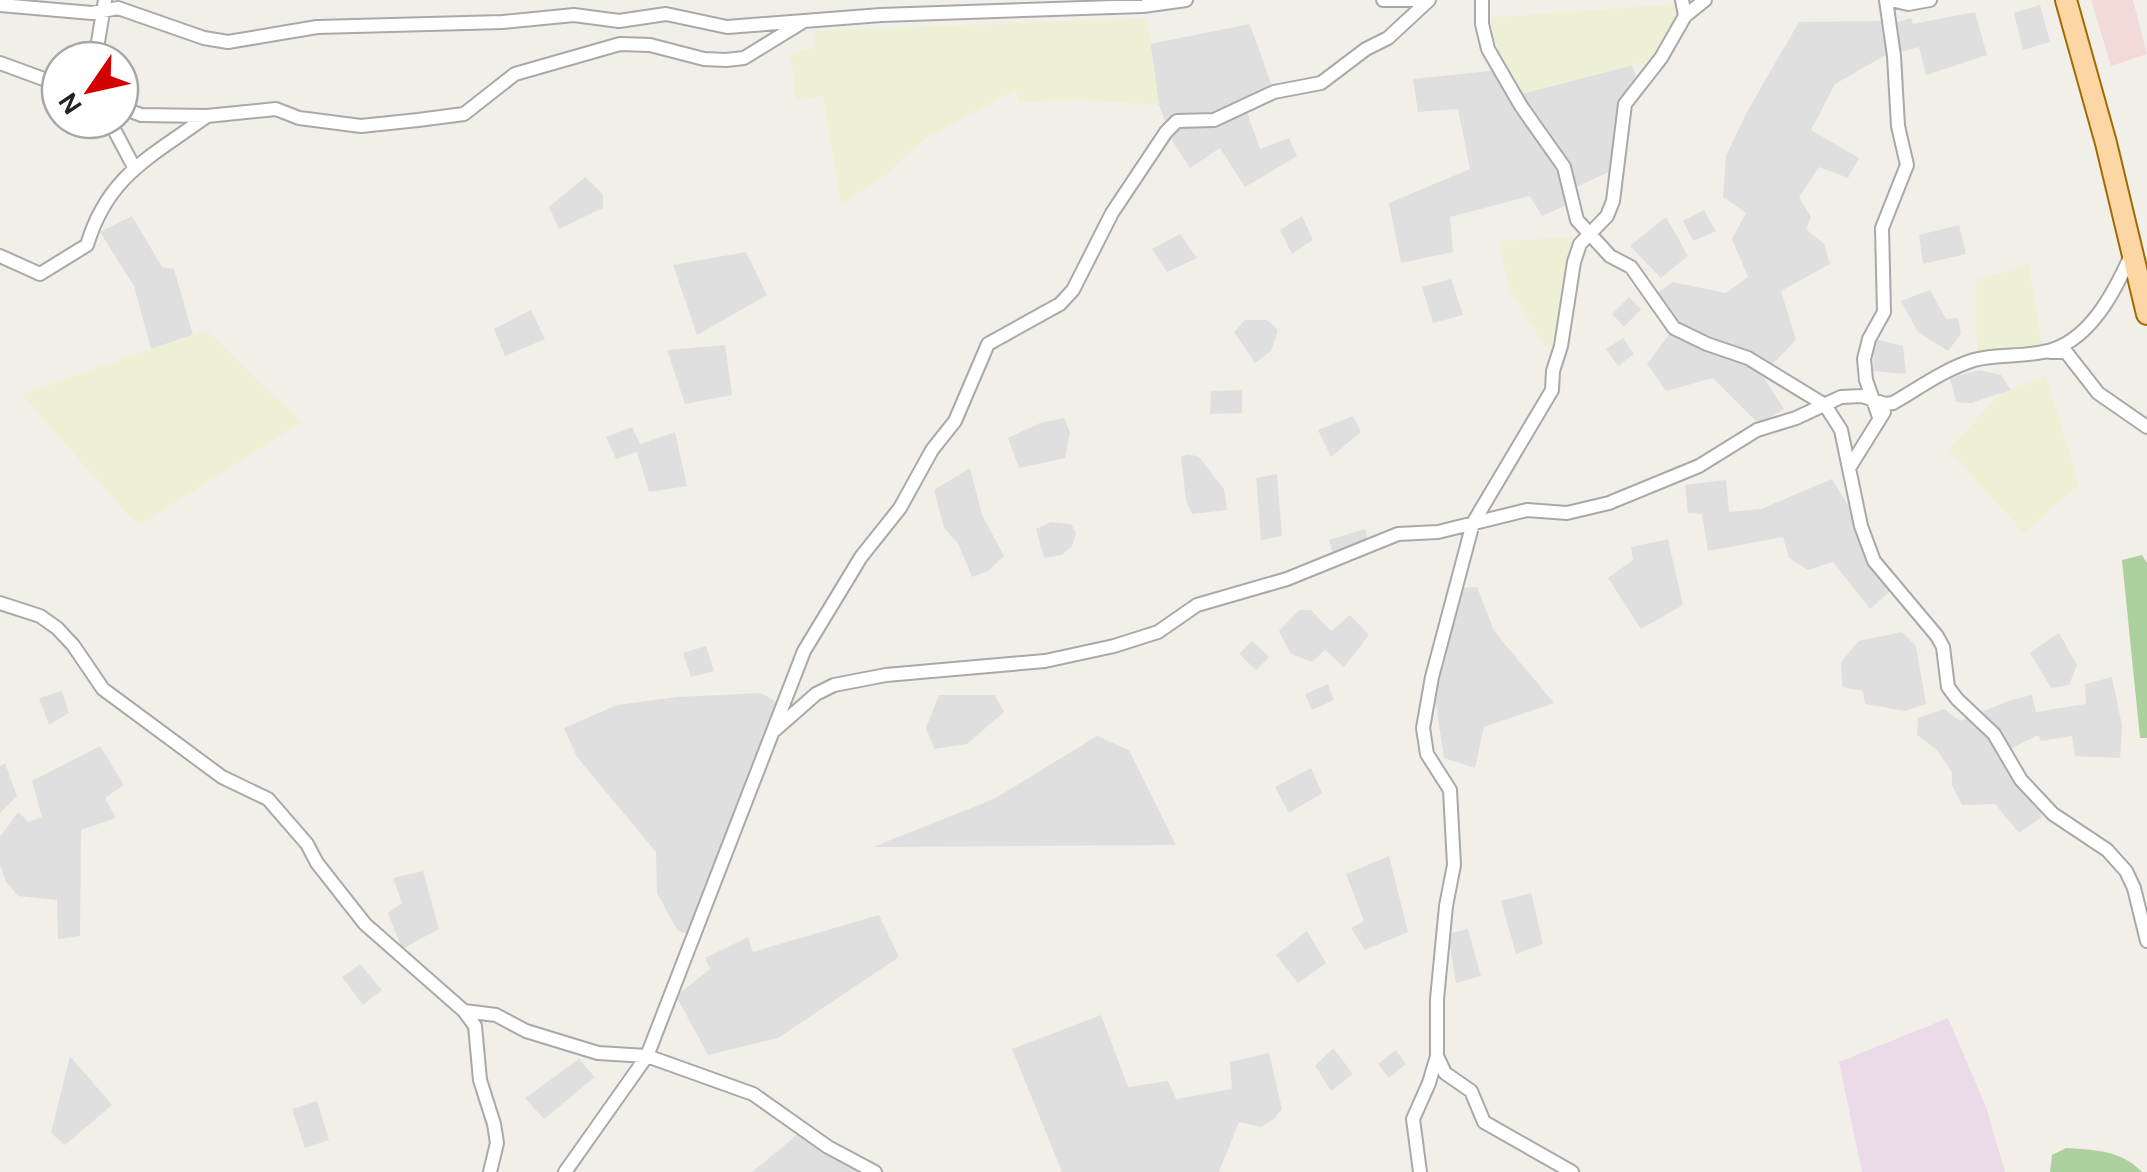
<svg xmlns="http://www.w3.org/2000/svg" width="2147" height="1172" viewBox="0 0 2147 1172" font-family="Karla,sans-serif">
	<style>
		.residential { fill: #e0dfdf }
		.commercial { fill: #f2dad9 }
		.industrial { fill: #ebdbe8 }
		.farmland { fill: #eef0d5 }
		.forest { fill: #add19e }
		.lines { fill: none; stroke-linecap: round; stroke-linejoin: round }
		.street-casing { stroke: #a9a9a9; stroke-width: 16 }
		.primary-casing { stroke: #a06b00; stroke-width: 24 }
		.street { stroke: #fff; stroke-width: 12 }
		.primary { stroke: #fcd6a4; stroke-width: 20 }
	</style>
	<rect width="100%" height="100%" fill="#f2efe9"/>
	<path class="residential" d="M2040 5 2050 42 2023 50 2014 13Z
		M1975 12 1987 55 1926 75 1919 47 1897 53 1890 24 1911 18 1913 24Z
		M1884 21 1891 52 1835 84 1811 130 1859 158 1848 178 1819 167 1799 197 1811 217 1806 229 1824 244 1830 264 1781 291 1796 340 1762 375 1784 409 1759 424 1713 378 1666 391 1647 364 1674 328 1652 297 1672 282 1726 293 1748 277 1732 239 1746 213 1723 197 1726 156 1748 110 1799 22Z
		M1250 24 1274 92 1245 106 1260 149 1289 138 1297 156 1245 187 1220 148 1190 168 1173 142 1159 105 1150 44Z
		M1632 65 1639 87 1625 104 1617 168 1564 193 1569 204 1542 216 1530 196 1450 217 1453 252 1401 263 1389 203 1470 169 1458 109 1418 112 1413 79 1509 69 1521 94Z
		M585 177 603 194V208L559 229 549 207Z
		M1704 210 1716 231 1693 241 1683 221Z
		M132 216 162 267 174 269 193 335 151 349 134 286 100 232Z
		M1302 216 1313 240 1292 254 1280 230Z
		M1666 217 1688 256 1661 278 1630 246Z
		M1959 225 1966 254 1923 264 1919 235Z
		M1180 234 1197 258 1167 272 1152 249Z
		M746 252 767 295 697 335 673 265Z
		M1451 279 1463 315 1433 323 1422 287Z
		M1930 290 1946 319 1958 318 1961 334 1948 351 1918 332 1901 301Z
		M1629 297 1641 309 1624 327 1612 314Z
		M531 310 545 339 505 356 494 329Z
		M1245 320H1267L1278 330 1271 351 1255 363 1234 332Z
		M1623 338 1634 354 1618 366 1606 349Z
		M1874 339 1903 346 1906 374 1873 371Z
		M725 345 732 395 685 404 667 350Z
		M1979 370 2001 375 2011 390 1971 403 1956 402 1950 378Z
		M1242 390V413L1210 414 1211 391Z
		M1353 416 1361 432 1331 457 1318 430Z
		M1064 418 1070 432 1065 458 1019 468 1008 438 1040 423Z
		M632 427 640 444 675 432 687 486 649 492 637 452 616 459 606 437Z
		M1188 454 1199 457 1224 489 1227 510 1192 514 1186 500 1181 457Z
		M970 468 982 515 1004 556 988 571 972 577 958 543 944 528 934 490Z
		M1277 474 1282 536 1261 540 1256 478Z
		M1832 479 1861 526 1874 561 1897 585 1870 609 1833 562 1808 570 1789 558 1783 537 1708 551 1702 514 1688 513 1685 485 1726 480 1729 512 1761 509Z
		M1051 522 1071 524 1076 533 1072 546 1062 555 1044 558 1036 529Z
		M1365 529 1370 546 1335 561 1329 540Z
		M1668 539 1683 605 1641 629 1608 578 1633 560 1631 547Z
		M1477 587 1494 631 1554 703 1484 727 1475 768 1444 758 1432 677 1456 588Z
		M1299 610H1311L1331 631 1350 615 1369 635 1344 667 1325 650 1312 662 1291 654 1279 631Z
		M1902 632 1916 646 1926 704 1905 711 1865 704 1863 691 1842 687 1841 662 1859 641Z
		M2059 633 2077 665 2069 685 2051 688 2030 653Z
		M1252 641 1269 657 1256 670 1239 654Z
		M706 646 714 671 691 677 683 653Z
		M2112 677 2122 726 2120 758 2075 756 2072 736 2041 741 2038 735 2006 751 2042 817 2019 833 1995 804 1962 805 1952 785V772L1936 749 1917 735 1918 718 1944 709 1960 721 2011 700 2032 695 2036 712 2086 704 2085 684Z
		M1328 684 1334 700 1312 710 1305 694Z
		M62 691 69 713 49 725 39 698Z
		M761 693 783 706 692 936 677 930 657 893 656 852 577 757 564 728 617 705 677 697Z
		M939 695H995L1004 712 967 744 934 749 926 728Z
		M1097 736 1129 750 1176 845 873 847 994 799Z
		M100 746 124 785 105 798 116 818 81 830 80 936 58 939 57 900 18 896 6 882 0 864V837L18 812 29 822 42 817 32 781Z
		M5 763 17 796 0 813V766Z
		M1311 768 1322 793 1289 813 1275 787Z
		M1389 856 1408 932 1365 950 1351 928 1364 921 1346 874Z
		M423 871 439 929 402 949 388 913 402 903 393 878Z
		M1531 893 1543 944 1516 954 1501 901Z
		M879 915 899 957 778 1038 708 1055 676 996 710 969 705 958 748 937 753 952Z
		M1468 929 1481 976 1456 983 1448 934Z
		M1307 931 1326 963 1298 983 1276 955Z
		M360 964 382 990 363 1005 342 977Z
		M1101 1015 1128 1087 1168 1081 1176 1099 1232 1089 1230 1062 1269 1053 1282 1109 1275 1118 1261 1127 1239 1122 1219 1172H1062L1012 1049Z
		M1333 1048 1353 1074 1331 1091 1315 1066Z
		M1396 1050 1406 1064 1389 1078 1378 1064Z
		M70 1056 112 1105 65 1145 51 1133Z
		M579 1059 595 1077 544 1119 525 1098Z
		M317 1101 329 1140 305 1148 292 1109Z
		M803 1130 828 1147 858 1172H752Z"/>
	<path class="commercial" d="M2091 0H2133L2147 54 2111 66Z"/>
	<path class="industrial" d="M1948 1018 1986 1107 2005 1172H1862L1839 1062Z"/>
	<path class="farmland" d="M1678 4 1681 11 1653 60 1521 94 1484 18Z
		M1147 18 1159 105 1065 99 1020 103 1016 90 926 138 885 176 841 205 823 96 796 100 790 53 815 48 813 31Z
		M1574 237 1556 343 1546 348 1510 290 1498 241Z
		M2029 264 2043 348 1977 355 1976 280Z
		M206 330 302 422 138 526 21 394Z
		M2046 375 2079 485 2024 533 1948 450 1998 396Z"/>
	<path class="forest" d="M2142 555 2147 563V738H2140L2122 560Z
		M2066 1148C2095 1150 2121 1150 2142 1172H2050L2052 1155Z"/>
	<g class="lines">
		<g class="street-casing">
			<path id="street" d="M1383 0H1425
				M1482 0V24L1488 49 1521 106 1564 167 1577 220 1610 256 1631 267 1674 328 1707 344 1748 358 1825 405 1841 430 1861 526 1874 561 1937 636 1943 647 1948 687 1957 699 1994 734 2021 780 2053 814 2107 850 2126 871 2134 888 2147 941
				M1891 0 1908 4 1930 0
				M0 5 92 13 118 8 204 38 228 42 317 27 503 22 574 15 619 21 666 14 727 27 881 15 1143 6 1186 0
				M1685 16 1705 0
				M95 60 105 0
				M0 63 60 85
				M120 107 141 115 207 116 276 109 299 118 361 126 418 120 464 114 515 74 620 44 650 45 704 59 726 60 744 58 801 23
				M109 120 135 169
				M0 256 40 274 87 245C108 175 151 157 207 116
				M2050 352H2066L2098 393 2147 427
				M1879 417 1866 380 1864 359 1869 339 1884 312 1882 228 1907 165 1898 126 1894 56 1886 0
				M1851 465 1884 412
				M0 603 40 616 57 628 73 645 103 689 222 777 268 799 307 844 317 863 365 924 464 1011 475 1026 480 1080 494 1124 497 1143 490 1172
				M775 730 816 694 834 685 886 675 1045 661 1114 646 1158 632 1197 605 1287 579 1398 534 1438 532 1527 510 1567 513 1609 503 1699 466 1757 430 1796 418 1841 397 1862 396 1885 404 1893 403C1919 388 1945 369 1974 360 1996 354 2021 357 2043 352 2089 344 2115 291 2132 253
				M464 1011 496 1015 526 1031 598 1053 647 1056 753 1094 828 1147 875 1172
				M1437 1056 1445 1073 1471 1091 1484 1122 1572 1172
				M565 1172 647 1056 804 651 861 557 900 508 932 450 955 421 988 344 1060 304 1073 290 1112 213 1166 132 1177 121 1214 120 1274 92 1321 83 1366 49 1388 38 1429 0
				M1420 1172 1413 1119 1429 1083 1437 1056V999L1446 906 1454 865 1450 790 1427 754 1423 728 1432 677 1473 523 1552 390 1553 371 1561 346 1574 262 1580 244 1607 216 1613 201 1625 104 1661 58 1685 16 1682 0"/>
		</g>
		<g class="primary-casing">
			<path id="primary" d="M2066 0 2106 143 2147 314"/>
		</g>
		<use href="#street" class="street"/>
		<use href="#primary" class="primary"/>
	</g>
	<g transform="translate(90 90) rotate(236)"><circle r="48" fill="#ffffff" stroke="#a7a7a7" stroke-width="2.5"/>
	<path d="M0-8L18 38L0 25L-18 38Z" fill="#d40000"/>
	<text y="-15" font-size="28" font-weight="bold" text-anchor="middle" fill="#222222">N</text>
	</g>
</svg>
